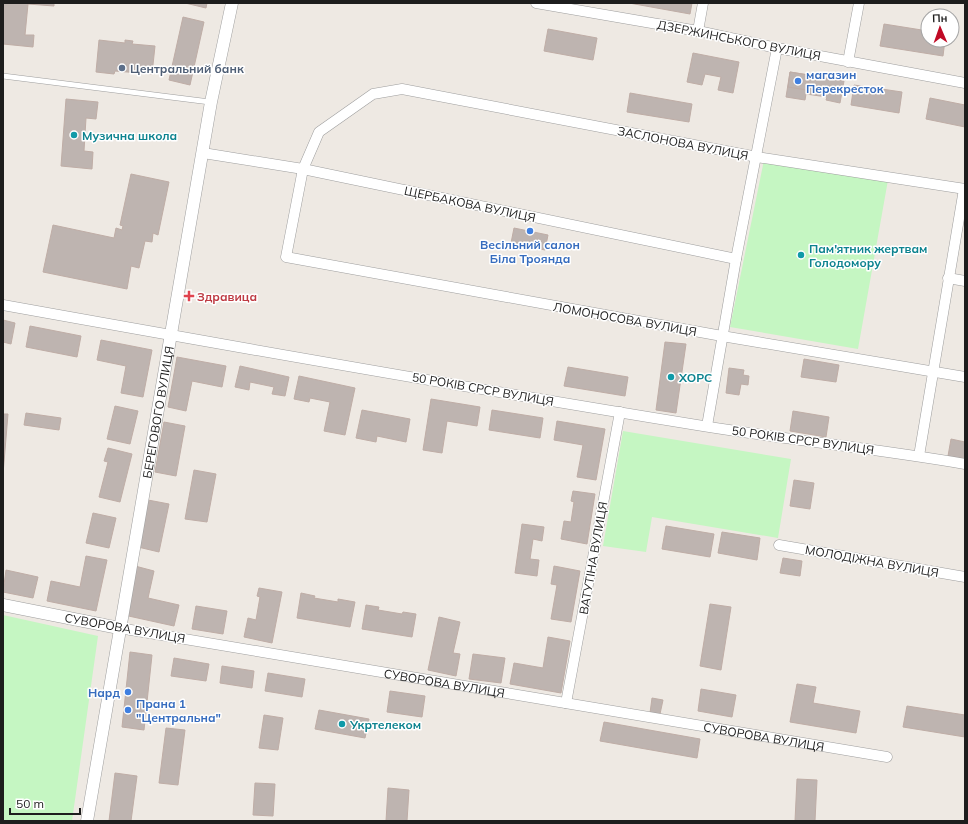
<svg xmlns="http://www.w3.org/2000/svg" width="968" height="824" viewBox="0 0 968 824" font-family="Mulish,sans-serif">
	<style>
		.park { fill: #c5f6c2 }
		.building { fill: #beb4b0; stroke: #bfada6 }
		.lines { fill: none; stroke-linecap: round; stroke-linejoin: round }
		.service-casing { stroke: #9e9e9e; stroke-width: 6 }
		.minor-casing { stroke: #9e9e9e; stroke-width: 11 }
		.tertiary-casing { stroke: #9e9e9e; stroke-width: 13 }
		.service { stroke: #fff; stroke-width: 5 }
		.minor { stroke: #fff; stroke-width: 10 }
		.tertiary { stroke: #fff; stroke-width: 12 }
		.service-dot { fill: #5c6f8a; stroke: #fff; stroke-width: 1.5 }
		.shop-dot { fill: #3f7fe0; stroke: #fff; stroke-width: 1.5 }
		.culture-dot { fill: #0f9aa8; stroke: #fff; stroke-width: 1.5 }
		.health-dot { fill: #e0444e; stroke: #fff; stroke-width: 1.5 }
		.labels { text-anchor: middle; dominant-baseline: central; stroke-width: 3; stroke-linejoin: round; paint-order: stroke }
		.street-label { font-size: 12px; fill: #1d1d1d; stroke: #fff }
		.service-label { font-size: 12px; font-weight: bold; fill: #4e5e75; stroke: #fff; text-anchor: start }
		.shop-label { font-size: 12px; font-weight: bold; fill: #366cbe; stroke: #fff; text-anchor: start }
		.culture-label { font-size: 12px; font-weight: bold; fill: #0d838f; stroke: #fff; text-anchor: start }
		.health-label { font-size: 12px; font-weight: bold; fill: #be3a42; stroke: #fff; text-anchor: start }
	</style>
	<rect width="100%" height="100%" fill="#eee9e3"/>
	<path class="park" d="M764 160 888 180 858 349 730 327Z
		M623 431 791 459 778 538 652 517 646 552 603 546Z
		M3 615 98 636 72 821H3Z"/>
	<path class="building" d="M3 3H54V6L28 4 25 35H34L33 47 3 44Z
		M185 3H207L206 8Z
		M629 3H692L690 14Z
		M183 17 204 22 190 85 169 80Z
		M884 24 928 31V40H945L943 56 880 46Z
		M548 29 597 38 593 60 544 51Z
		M99 40 125 43V40L133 41 132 44 155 46 152 74 115 71 114 74 96 72Z
		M693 53 739 62 733 93 718 90 721 77 705 74 702 85 687 82Z
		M790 72 844 81 840 103 826 100 827 97 806 94 805 100 786 97Z
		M790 72 809 75 807 90 788 87Z
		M854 85 902 92 899 113 851 105Z
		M630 93 692 104 689 122 627 112Z
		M930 98 965 105V127L926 119Z
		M66 99 98 102 96 119 86 118 84 151 93 152 92 169 61 166Z
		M131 174 169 182 158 235 153 233 152 242 145 241 139 268 131 266 127 289 43 272 53 225 114 238 116 228 122 230 123 226 120 225Z
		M514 228 548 235 545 250 511 243Z
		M3 320 15 323 11 344 3 342Z
		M30 326 81 336 77 357 26 347Z
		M101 340 152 350 143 397 121 393 126 366 97 360Z
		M665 342 686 344 676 413 656 410Z
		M177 357 226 366 222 387 192 381 186 411 168 407Z
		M804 359 839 365 836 382 801 377Z
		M240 366 289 377 285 396 272 394 274 387 250 382 249 390 235 387Z
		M568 367 628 377 625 396 564 386Z
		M729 368 744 370 743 375 749 376 748 385 741 384 739 395 726 393Z
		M299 376 355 388 345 435 324 431 330 402 310 398 309 402 294 399Z
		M431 399 480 407 477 426 447 421 442 453 423 450Z
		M115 406 138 411 130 444 107 439Z
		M362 410 410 419 406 442 377 436 376 442 356 438Z
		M492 410 543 418 540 438 489 430Z
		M793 411 829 417 826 437 790 431Z
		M26 413 61 418 59 430 24 425Z
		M3 414H8L3 474Z
		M557 421 605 429 596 480 577 477 583 445 554 440Z
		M164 422 185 426 176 476 155 472Z
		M951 439 965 442V459L948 456Z
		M108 448 132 454 120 502 99 497 108 462 104 461Z
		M194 470 216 474 207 522 185 519Z
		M794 480 814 483 810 509 790 506Z
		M573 491 595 494 587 544 561 539 564 521 571 522 574 502 571 501Z
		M148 500 169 504 159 552 138 547Z
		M93 513 116 518 109 548 86 543Z
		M522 524 544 527 542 541 533 539 530 559 539 560 537 576 515 573Z
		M666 526 714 534 710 557 662 549Z
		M722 532 760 538 757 560 718 553Z
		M86 556 107 560 96 611 47 601 51 581 80 587Z
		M783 558 802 561 800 576 780 573Z
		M135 566 154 571 148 598 179 605 174 626 124 615Z
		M554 566 580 571 571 622 551 619 557 585 551 584Z
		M6 570 38 577 33 598 3 592Z
		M259 588 282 592 272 643 244 637 248 618 256 620 260 597 257 596Z
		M301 593 315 596 314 598 338 602V599L355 602 350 627 297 618Z
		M710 604 731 607 721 670 700 666Z
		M366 605 379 607 378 610 402 614 403 612 416 614 412 637 362 629Z
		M196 606 227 611 223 634 192 629Z
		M439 617 460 622 453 653 460 654 456 676 428 670Z
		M548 637 570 641 561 693 510 684 514 663 543 668Z
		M130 652 152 655 144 730 122 727Z
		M473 654 505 658 501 683 469 679Z
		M174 658 209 664 206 681 171 676Z
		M222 666 254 671 252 688 220 683Z
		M268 673 305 679 302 697 265 691Z
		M797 684 816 687 813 703 860 711 856 733 790 722Z
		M701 689 736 695 732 717 698 711Z
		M390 691 425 696 422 717 387 712Z
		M652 698 663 700 660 714 650 713Z
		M907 706 965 715V737L903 727Z
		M319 710 369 719 365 738 315 729Z
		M264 715 283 718 278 750 259 748Z
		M604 722 700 739 697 758 600 741Z
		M166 728 185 730 178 785 159 783Z
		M115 773 137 776 131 821H109Z
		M797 779 817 780 815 821H795Z
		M255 783 275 784 273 816 253 815Z
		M388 788 409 790 407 821H386Z"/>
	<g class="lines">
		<g class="service-casing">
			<path id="service" d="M3 76 210 102"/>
		</g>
		<g class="minor-casing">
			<g id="minor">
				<path d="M536 3 698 31 777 48 965 83"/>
				<path d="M698 31 703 3"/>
				<path d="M848 62 859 3"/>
				<path d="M203 153 303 169 736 259"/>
				<path d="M965 189 757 157 402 89 373 94 319 132 303 169 286 257 722 336 965 377"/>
				<path d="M948 278 965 281"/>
				<path d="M3 305C236 347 469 388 703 426 790 440 878 449 965 464"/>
				<path d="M707 426 736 259 777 48"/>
				<path d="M919 456 964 189"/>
				<path d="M779 545 965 577"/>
				<path id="s1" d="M119 628 887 757"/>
				<path d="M566 703 620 412"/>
			</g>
		</g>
		<g class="tertiary-casing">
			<g id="tertiary">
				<path d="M3 605 119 628"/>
				<path id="s2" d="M87 821 211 102 232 3"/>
			</g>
		</g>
		<use href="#service" class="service"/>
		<use href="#minor" class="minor"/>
		<use href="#tertiary" class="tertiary"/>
	</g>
	<circle class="service-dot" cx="122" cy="68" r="4"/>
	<g class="shop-dot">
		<circle cx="798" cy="81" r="4"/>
		<circle cx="530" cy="231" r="4"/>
		<circle cx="128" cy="692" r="4"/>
		<circle cx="128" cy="710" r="4"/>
	</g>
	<g class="culture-dot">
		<circle cx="74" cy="135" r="4"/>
		<circle cx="801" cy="255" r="4"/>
		<circle cx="671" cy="377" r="4"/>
		<circle cx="342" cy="724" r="4"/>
	</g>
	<path class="health-dot" d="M187 290h4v4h4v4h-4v4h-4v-4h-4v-4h4z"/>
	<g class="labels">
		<g class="street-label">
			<text transform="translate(739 40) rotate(11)">ДЗЕРЖИНСЬКОГО ВУЛИЦЯ</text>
			<text transform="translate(683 143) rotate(11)">ЗАСЛОНОВА ВУЛИЦЯ</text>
			<text transform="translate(470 204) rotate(12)">ЩЕРБАКОВА ВУЛИЦЯ</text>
			<text transform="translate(625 319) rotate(10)">ЛОМОНОСОВА ВУЛИЦЯ</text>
			<text transform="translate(483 389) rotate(10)">50 РОКІВ СРСР ВУЛИЦЯ</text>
			<text stroke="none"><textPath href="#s2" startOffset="415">БЕРЕГОВОГО ВУЛИЦЯ</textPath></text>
			<text transform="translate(803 440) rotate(8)">50 РОКІВ СРСР ВУЛИЦЯ</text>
			<text transform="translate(593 558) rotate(-80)">ВАТУТІНА ВУЛИЦЯ</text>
			<text transform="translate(872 561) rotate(10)">МОЛОДІЖНА ВУЛИЦЯ</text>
			<text transform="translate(125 628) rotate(10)">СУВОРОВА ВУЛИЦЯ</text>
			<text stroke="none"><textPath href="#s1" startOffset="330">СУВОРОВА ВУЛИЦЯ</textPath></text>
			<text stroke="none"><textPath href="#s1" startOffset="654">СУВОРОВА ВУЛИЦЯ</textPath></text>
		</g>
		<g class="service-label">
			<text x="130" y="68">Центральний банк</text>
		</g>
		<g class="shop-label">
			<text x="806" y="74">магазин<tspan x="806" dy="14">Перекресток</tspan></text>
			<text x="530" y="244" text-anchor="middle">Весільний салон<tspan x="530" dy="14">Біла Троянда</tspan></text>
			<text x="120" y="692" text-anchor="end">Нард</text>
			<text x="136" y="703">Прана 1<tspan x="136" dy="14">"Центральна"</tspan></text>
		</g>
		<g class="culture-label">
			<text x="82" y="135">Музична школа</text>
			<text x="809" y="248">Пам'ятник жертвам<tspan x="809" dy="14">Голодомору</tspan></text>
			<text x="679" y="377">ХОРС</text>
			<text x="350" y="724">Укртелеком</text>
		</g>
		<g class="health-label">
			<text x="197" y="296">Здравица</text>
		</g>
	</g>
	<rect width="968" height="824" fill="none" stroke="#1d1d1d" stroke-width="8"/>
	<g transform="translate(940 28) rotate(358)"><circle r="19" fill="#ffffff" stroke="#a5a5a5"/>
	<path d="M0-3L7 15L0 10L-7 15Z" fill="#c00a25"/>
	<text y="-6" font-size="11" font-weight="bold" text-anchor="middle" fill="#1d1d1d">Пн</text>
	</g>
	<path d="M10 808v6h70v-6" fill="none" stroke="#1d1d1d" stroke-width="2"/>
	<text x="16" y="808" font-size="12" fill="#1d1d1d" stroke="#ffffff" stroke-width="3" paint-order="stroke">50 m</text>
</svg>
